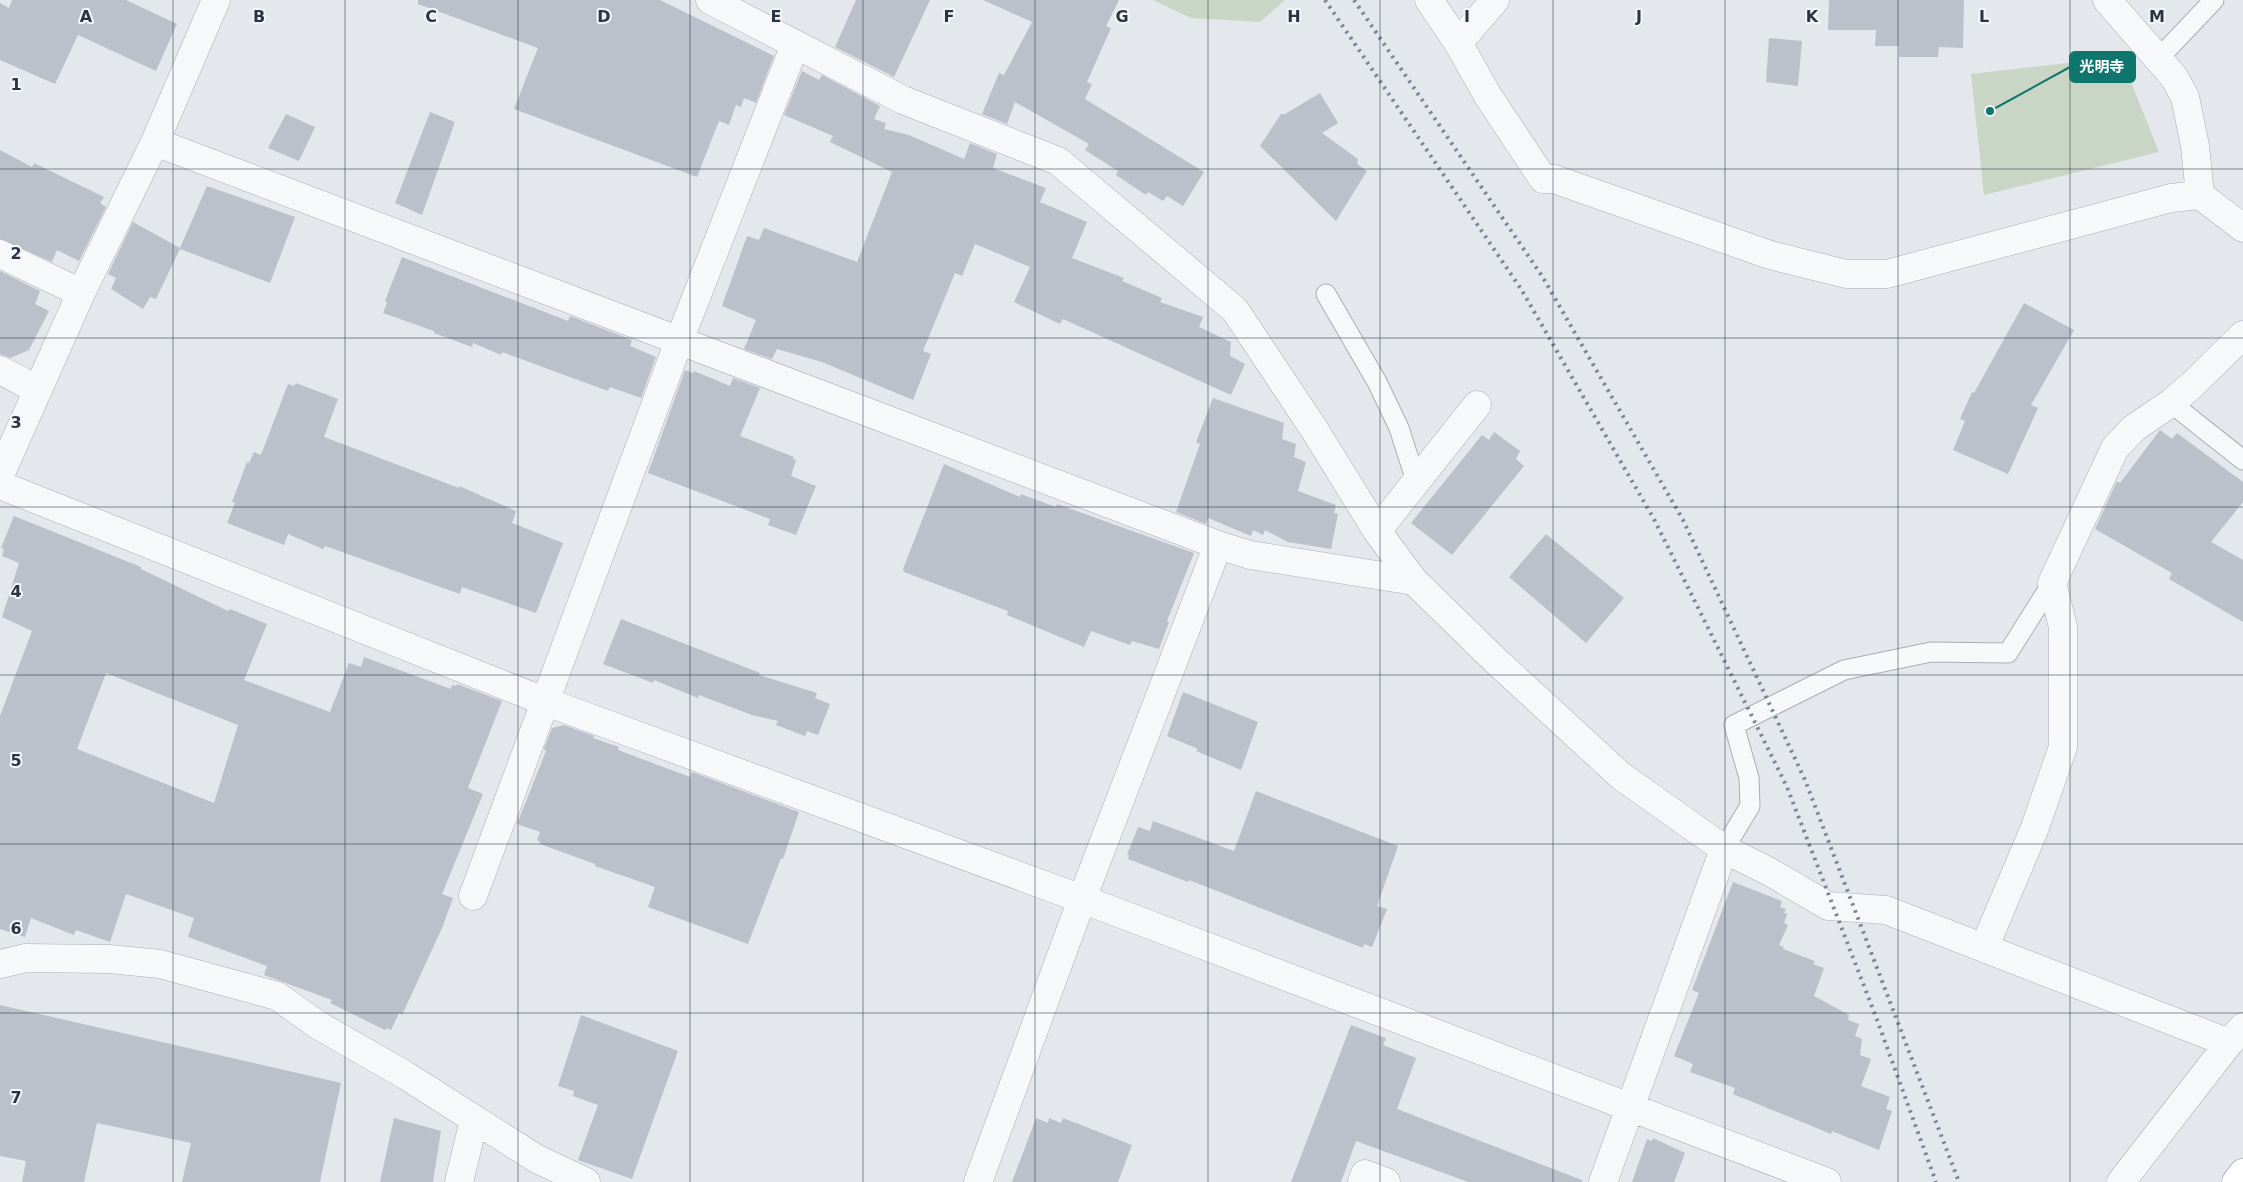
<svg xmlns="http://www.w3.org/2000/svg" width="2243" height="1182" viewBox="0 0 2243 1182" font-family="'DejaVu Sans','Noto Sans JP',sans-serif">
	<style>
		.green { fill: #c9d6c5 }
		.building { fill: #bbc0ca; fill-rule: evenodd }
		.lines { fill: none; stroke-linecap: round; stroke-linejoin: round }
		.lane-casing { stroke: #a9aeb7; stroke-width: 21 }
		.street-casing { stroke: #a9aeb7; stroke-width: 29 }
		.highway-casing { stroke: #8b94a3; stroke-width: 29 }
		.lane { stroke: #f7f8fa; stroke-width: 19 }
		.street { stroke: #f7f8fa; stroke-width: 28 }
		.highway { stroke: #fff; stroke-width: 28 }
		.rail { stroke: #7d8696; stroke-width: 4; stroke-dasharray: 2.5 5; stroke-linecap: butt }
		.grid { fill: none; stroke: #2b3445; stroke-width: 1; stroke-opacity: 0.55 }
		.grid-label { font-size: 16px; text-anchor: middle; font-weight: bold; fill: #2b3445; stroke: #f4f6f9; stroke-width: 4; stroke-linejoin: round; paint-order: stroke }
		.leader { fill: none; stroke: #0f766e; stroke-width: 2 }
		.callout-dot { fill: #0f766e; stroke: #f4f6f9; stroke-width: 2 }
		.callout { fill: #0f766e; stroke: #0f766e; stroke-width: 2 }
		.callout-label { font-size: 15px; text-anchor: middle; font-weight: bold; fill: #fff }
	</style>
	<rect width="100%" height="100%" fill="#e4e7ec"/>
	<path class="green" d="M1153 0H1285L1260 22 1191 18Z
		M2121 57 2159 152 1984 195 1971 74Z"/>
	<path class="building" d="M12 0H126L177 24 156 71 78 35 55 84 0 60V3L9 8Z
		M418 0H660L774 56 756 103 744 98 741 107 736 105 729 125 719 121 697 177 514 109 538 48 418 4Z
		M856 0H930L894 77 835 47Z
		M983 0H1119L1106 26 1111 28 1087 82 1092 84 1085 99 1204 172 1183 206 1167 196 1163 201 1148 192 1146 195 1116 175 1118 171 1085 150 1089 144 1015 102 1007 124 982 114 999 73 1004 75 1032 22Z
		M1829 0H1964L1963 48 1939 47 1938 57H1899V46H1875L1876 30H1828Z
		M1769 38 1802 41 1798 86 1766 82Z
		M802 71 819 80 822 75 880 106 874 119 886 123 884 129 909 135 964 159 970 143 997 154 993 168 1046 188 1040 202 1087 222 1072 258 1124 278 1122 281 1162 298 1160 302 1203 317 1199 327 1231 342 1230 356 1245 364 1231 395 1063 319 1060 324 1014 302 1030 267 975 244 962 276 955 273 923 351 931 354 913 400 822 362 777 349 772 359 744 349 756 320 722 306 747 236 759 240 764 228 857 262 892 172 830 142 833 136 784 115Z
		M1320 93 1338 123 1322 133 1358 159 1357 164 1367 171 1336 221 1260 146 1281 114H1285Z
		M430 112 455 122 422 215 395 203Z
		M286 114 315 127 299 161 268 148Z
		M0 150 32 167 34 163 104 197 100 203 106 207 79 261 57 250 52 262 0 239Z
		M207 186 295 217 270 283 180 249 156 299 150 297 143 309 111 289 116 278 108 274 133 222 180 248Z
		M402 257 568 321 570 316 632 340 630 346 656 357 641 398 610 387 608 391 502 352 501 355 473 343 472 347 434 333V331L383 313 387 303 385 301Z
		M0 271 40 291 35 304 49 311 29 350 10 358 0 354Z
		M2024 303 2074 330 2031 405 2038 408 2008 474 1953 450 1965 421 1960 419 1972 392 1974 393Z
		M685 370 693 373 694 371 730 386 733 378 760 388 740 436 794 457 793 459 796 460 791 476 816 486 796 535 768 525 770 519 648 473Z
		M296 383 338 399 324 437 459 488V486L516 511 512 523 563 543 536 613 462 587 460 594 325 546 323 549 288 534 284 545 227 523 235 503 232 502 247 462 249 463 254 452 261 455 288 384 294 386Z
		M1213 398 1284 423 1282 439 1296 444 1294 457 1306 462 1298 491 1336 505 1334 513 1338 514 1331 549 1288 542 1265 530 1263 535 1253 530 1251 536 1208 518 1206 524 1176 512 1200 444 1196 442Z
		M2160 430 2172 439 2177 433 2243 482V502L2211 542 2243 560V622L2169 579 2172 573 2095 529 2117 481 2120 483Z
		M1494 432 1520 451 1516 459 1524 466 1452 555 1411 523 1482 435 1489 440Z
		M944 464 1020 497 1021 494 1056 507 1057 504 1194 553 1167 621 1169 622 1159 649 1132 641 1130 645 1091 631 1084 647 1007 615 1008 611 904 572 903 569Z
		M14 516 141 567V569L228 611 230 609 267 624 244 680 330 712 349 663 361 667 364 657 451 689 452 685 456 686 457 684 502 701 468 788 483 794 442 894 453 898 442 928 402 1015 399 1013 391 1030 387 1028 385 1030 330 1003 332 1000 264 975 267 966 188 937 194 918 126 894 110 942 76 930 74 935 31 918 25 937 0 929V716L32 631 2 617 19 563 2 556 4 549 1 548ZM106 673 238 725 214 803 77 749Z
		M1546 534 1624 598 1586 643 1509 577Z
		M621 619 760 673 759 675 817 693 815 698 830 704 818 735 807 731 805 736 776 725 778 721 752 715 699 695 698 698 654 680 653 683 603 664Z
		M1183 692 1258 722 1241 770 1196 751 1198 749 1167 736Z
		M564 725 594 736 593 738 619 747 618 750 690 777 692 772 799 812 783 859 781 858 748 944 648 907 655 887 595 866V864L540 844V842L537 840 540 832 517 824 546 751 544 749 552 728Z
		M1256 791 1398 846 1377 906 1387 909 1372 947 1364 944 1363 948 1189 880 1188 882 1128 859 1129 855H1127L1138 827 1150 831 1153 821 1234 851Z
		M1733 882 1782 901 1780 907 1786 909 1784 913 1787 914 1784 923 1788 925 1779 945 1784 947 1783 949 1815 961 1813 964 1824 968 1814 996 1849 1015 1848 1020 1859 1024 1855 1036 1862 1039 1860 1055 1871 1059 1861 1086 1890 1097 1886 1109 1892 1111 1879 1150 1832 1131 1831 1134 1733 1094 1735 1088 1690 1072 1693 1064 1674 1056 1699 993 1692 990Z
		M0 1005 341 1083 320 1182H182L191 1143 97 1123 84 1182H22L26 1161 0 1156Z
		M581 1015 678 1051 632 1179 578 1160 598 1105 573 1096 574 1091 558 1086Z
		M1351 1025 1386 1038 1383 1045 1416 1058 1397 1109 1582 1180V1182H1468L1356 1141 1341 1182H1291Z
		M394 1118 441 1131 433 1182H380Z
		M1036 1118 1048 1123 1049 1118 1061 1123 1063 1118 1132 1145 1118 1182H1012Z
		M1653 1138 1685 1153 1674 1182H1632L1647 1139 1652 1141Z"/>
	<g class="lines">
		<g class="lane-casing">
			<path id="lane" d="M2158 59 2214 0
				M1326 294 1377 382 1399 428 1416 481
				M2171 403 2243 460
				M1724 849 1750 806 1749 778 1734 725 1844 670 1931 652 2008 653 2052 583"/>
		</g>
		<g class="street-casing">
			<path id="street" d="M710 0 903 100 1058 161 1235 310 1314 429 1377 531 1414 581 1496 661 1621 776 1724 849 1770 872 1828 906 1886 910 2229 1043 2243 1027
				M1429 0 1458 43 1488 96 1543 179H1554L1770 255 1846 274H1887L2171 198 2200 195 2243 228
				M2107 0 2174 77 2185 97 2195 146 2200 195
				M1458 43 1495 0
				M155 142 1218 545
				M0 254 81 293
				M0 370 38 390
				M0 475 81 293 155 142 216 0
				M0 485 544 701 1082 899 1827 1182
				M1377 531 1477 405
				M473 896 679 341 795 45
				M1984 948 2034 830 2063 747V627L2052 583 2115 448 2134 428 2171 403 2192 385 2243 335
				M0 964 26 958 109 959 160 964 277 996 318 1025 405 1075 537 1159 586 1182
				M459 1182 474 1120
				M978 1182 1082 899 1218 545 1250 555 1414 581
				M1362 1182 1365 1174 1386 1182
				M1603 1182 1724 849
				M2121 1182 2229 1043"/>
		</g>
		<g class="highway-casing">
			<path id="highway" d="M2236 1182 2243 1173"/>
		</g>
		<use href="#lane" class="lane"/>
		<use href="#street" class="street"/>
		<use href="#highway" class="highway"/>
		<path class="rail" d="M1325 0 1521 289 1655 521 1787 787 1876 1017 1936 1182
			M1354 0 1542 276 1683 520 1805 780 1959 1182"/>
	</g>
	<path class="grid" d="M173 0V1182M345 0V1182M518 0V1182M690 0V1182M863 0V1182M1035 0V1182M1208 0V1182M1380 0V1182M1553 0V1182M1725 0V1182M1898 0V1182M2070 0V1182M0 169H2243M0 338H2243M0 507H2243M0 675H2243M0 844H2243M0 1013H2243"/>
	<g class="grid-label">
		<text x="86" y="22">A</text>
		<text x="259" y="22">B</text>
		<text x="431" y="22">C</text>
		<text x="604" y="22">D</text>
		<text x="776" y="22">E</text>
		<text x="949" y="22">F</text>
		<text x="1122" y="22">G</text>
		<text x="1294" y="22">H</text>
		<text x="1467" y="22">I</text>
		<text x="1639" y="22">J</text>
		<text x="1812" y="22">K</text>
		<text x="1984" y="22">L</text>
		<text x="2157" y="22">M</text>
		<text x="16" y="90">1</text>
		<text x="16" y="259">2</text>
		<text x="16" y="428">3</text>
		<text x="16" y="597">4</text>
		<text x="16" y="766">5</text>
		<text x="16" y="934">6</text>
		<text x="16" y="1103">7</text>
	</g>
	<path class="leader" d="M1990 111L2070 67"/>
	<circle class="callout-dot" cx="1990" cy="111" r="5"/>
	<rect class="callout" x="2070" y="52" width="65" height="30" rx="5"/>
	<g class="callout-label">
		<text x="2102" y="72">光明寺</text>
	</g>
</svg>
